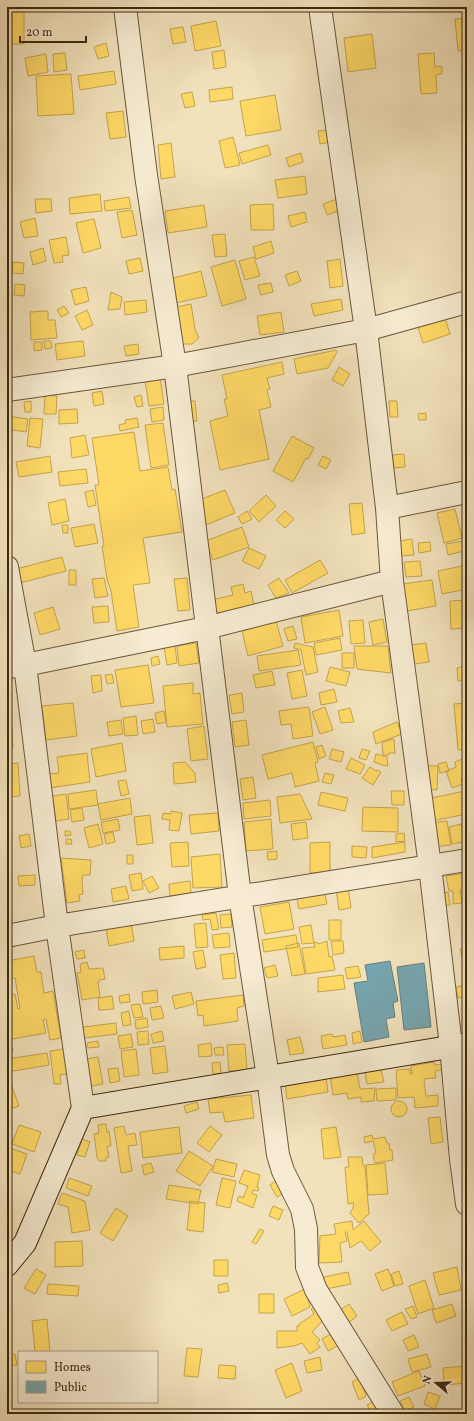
<svg xmlns="http://www.w3.org/2000/svg" width="474" height="1421" viewBox="0 0 474 1421" font-family="Vollkorn,serif">
	<style>
		.homes { fill: #ffd966; stroke: #c4a44c }
		.public { fill: #76a5af; stroke: #65807f }
		.lines { fill: none; stroke-linecap: round; stroke-linejoin: round }
		.street-casing { stroke: #6a573b; stroke-width: 24 }
		.secondary-casing { stroke: #3c2910; stroke-width: 24 }
		.street { stroke: #f7ecd3; stroke-width: 22 }
		.secondary { stroke: #f7ecd3; stroke-width: 22 }
	</style>
	<rect width="100%" height="100%" fill="#f2e2bc"/>
	<filter id="stains"><feTurbulence type="fractalNoise" baseFrequency=".005" numOctaves="4"/><feColorMatrix values="0 0 0 0 .2 0 0 0 0 .09 0 0 0 0 .02 0 0 0 .5 -.17"/></filter>
	<radialGradient id="worn" r=".72"><stop offset=".6" stop-color="#630" stop-opacity="0"/><stop offset="1" stop-color="#630" stop-opacity=".3"/></radialGradient>
	<path class="homes" d="M7 7H24V44H7Z
		M467 18V50L458 51 455 19Z
		M216 21 221 46 195 51 191 26Z
		M183 27 186 42 173 44 170 29Z
		M372 34 376 68 348 72 344 38Z
		M106 43 109 56 98 59 94 47Z
		M224 50 226 67 214 69 212 52Z
		M65 53 67 70 54 72 53 54Z
		M434 53 435 67 442 66V74L436 75 437 93 421 94 418 54Z
		M46 54 48 72 28 76 25 58Z
		M114 71 116 84 80 90 78 76Z
		M71 74 74 114 38 116 36 76Z
		M232 87 233 99 210 102 209 90Z
		M192 92 195 106 185 108 181 94Z
		M275 95 281 130 246 136 240 101Z
		M123 111 126 137 110 139 106 113Z
		M329 130 331 142 320 144 318 131Z
		M233 137 240 165 225 168 219 141Z
		M171 143 175 177 161 179 158 145Z
		M268 145 271 155 242 164 239 153Z
		M301 153 303 162 289 167 286 158Z
		M305 176 307 194 278 198 275 180Z
		M100 194 102 211 70 214 69 198Z
		M129 197 131 208 105 211 104 201Z
		M35 199H51L52 211 36 213Z
		M337 199 341 210 327 215 323 204Z
		M273 204 274 230H251L250 205Z
		M204 205 207 227 168 233 165 211Z
		M132 210 137 235 122 238 117 212Z
		M305 212 307 222 291 227 288 216Z
		M35 218 38 236 24 238 20 222Z
		M94 219 101 248 83 253 76 223Z
		M225 234 227 256 215 257 212 235Z
		M66 237 69 255 62 256 63 262 54 263 49 240Z
		M271 241 274 253 256 259 253 247Z
		M43 248 46 261 33 265 30 252Z
		M254 257 260 276 245 280 239 261Z
		M140 258 143 271 129 274 126 261Z
		M340 259 343 286 330 288 327 261Z
		M235 260 246 299 222 306 211 267Z
		M13 262 24 263 23 274 12 273Z
		M201 271 207 296 171 304 166 280Z
		M297 271 301 281 289 286 285 275Z
		M271 283 273 292 261 295 258 285Z
		M15 284 25 285 24 296 14 295Z
		M86 287 89 301 75 305 71 290Z
		M111 292 122 297 120 309 108 310Z
		M341 299 343 310 314 316 311 304Z
		M146 300 147 312 125 315 124 302Z
		M191 304 195 329 199 338 192 344H181L171 308Z
		M64 306 69 313 61 317 57 310Z
		M87 310 93 325 82 330 75 316Z
		M48 311V320H55L57 338 31 340 30 312Z
		M281 312 284 332 260 335 257 316Z
		M445 318 450 334 423 343 418 327Z
		M44 341H51L52 348 45 349Z
		M83 341 85 356 57 360 55 344Z
		M34 342H42V350L34 351Z
		M138 344 139 354 126 356 124 346Z
		M336 350 337 352 328 368 297 374 294 359Z
		M282 362 284 374 267 378 270 389 267 390 271 407 259 410 269 459 220 470 210 421 228 416 224 399H227L222 375Z
		M339 367 350 374 343 386 332 380Z
		M160 377 164 404 149 406 145 380Z
		M102 391 104 404 94 406 92 393Z
		M45 395 57 396 56 414H44Z
		M141 395 143 406 137 407 134 397Z
		M31 401V412H25L24 402Z
		M189 401H195L197 421H191Z
		M389 401H397L398 417H390Z
		M163 407 164 420 152 422 150 409Z
		M77 409 78 423 59 424V410Z
		M426 413V420H419L418 414Z
		M7 416 28 419 26 432 7 429Z
		M30 418 43 419 40 448 27 446Z
		M137 418 139 427 120 431 119 425 126 423 125 420Z
		M163 423 169 465 151 468 145 425Z
		M134 432 140 471 168 467 172 490 175 489 182 532 143 538 150 583 133 585 139 627 117 631 111 591 107 579 102 546H104L95 485H99L92 438Z
		M85 435 89 455 72 458 70 438Z
		M292 436 314 448 308 459 306 458 293 482 273 471Z
		M404 454 405 467 394 468 392 455Z
		M50 456 52 472 19 477 16 462Z
		M323 456 331 460 326 469 318 465Z
		M86 469 88 483 60 486 58 472Z
		M93 490 96 505 88 507 85 492Z
		M225 490 235 513 206 525 199 500Z
		M266 495 276 506 259 522 249 511Z
		M65 499 69 521 52 525 48 503Z
		M362 503 365 533 352 535 349 504Z
		M455 509 462 538 444 543 437 513Z
		M247 511 252 519 242 524 238 517Z
		M285 511 294 519 285 528 276 520Z
		M94 524 98 543 75 547 71 528Z
		M62 525H68V533H63Z
		M242 527 249 547 213 560 206 541Z
		M412 539 414 555 402 556 400 541Z
		M463 541 464 551 448 555 446 544Z
		M430 542 431 551 419 553 418 543Z
		M249 548 266 556 259 569 242 561Z
		M62 557 66 571 20 583 16 569Z
		M320 560 328 573 292 593 285 580Z
		M420 561 422 576 406 577 404 562Z
		M467 565V589L442 594 438 571Z
		M69 570H76V585H69Z
		M104 578 108 596 95 598 92 579Z
		M187 578 190 610 178 611 174 579Z
		M279 578 289 593 276 598 268 585Z
		M432 580 436 606 406 611 402 584Z
		M243 584 245 593 251 591 254 605 215 614 212 600 233 595 231 587Z
		M467 600V628L451 629 450 601Z
		M108 606 109 622 94 623 92 607Z
		M53 607 60 629 40 635 34 613Z
		M339 610 343 636 305 643 301 617Z
		M383 619 387 642 373 645 369 622Z
		M363 620 365 643 351 644 349 621Z
		M276 621 283 646 248 656 242 631Z
		M293 626 297 639 288 641 284 629Z
		M340 638 342 650 316 655 314 643Z
		M196 643 199 663 179 666 177 646Z
		M295 643 313 647 318 672 306 675 301 650 294 648Z
		M426 643 429 662 414 664 411 645Z
		M175 645 177 663 167 665 164 647Z
		M354 646H388L391 673 357 669Z
		M298 650 301 665 259 671 257 656Z
		M342 653H354V668H342Z
		M158 656 160 664 152 666 151 658Z
		M148 665 154 703 121 707 115 670Z
		M467 666V680L458 681 457 668Z
		M330 667 350 672 346 686 326 681Z
		M302 670 307 696 292 699 287 673Z
		M272 671 275 685 256 688 253 675Z
		M112 674 114 683 107 684 105 675Z
		M101 675 102 691 93 693 91 676Z
		M193 683V694L200 693 203 724 167 727 163 686Z
		M334 689 337 702 321 705 319 693Z
		M242 693 244 712 232 714 229 695Z
		M73 703 77 736 46 740 42 706Z
		M467 703V749L458 750 454 704Z
		M309 707 313 736 293 739 291 724 281 725 279 711Z
		M325 707 333 730 320 734 312 712Z
		M350 708 354 722 341 723 338 711Z
		M164 711 166 722 157 724 155 713Z
		M136 716 138 735 125 736 123 718Z
		M153 719 155 732 143 734 141 721Z
		M121 720 123 734 109 736 107 722Z
		M246 720 249 745 235 747 232 722Z
		M397 722 402 734 376 744 373 732Z
		M204 726 208 759 191 761 187 729Z
		M7 727H12L13 748H7Z
		M394 739 395 753H389V755H383L382 742Z
		M313 742 318 762 315 763 319 781 295 787 292 773 268 779 262 755Z
		M122 743 126 771 96 777 91 749Z
		M322 745 326 756 319 759 316 747Z
		M332 749 344 752 341 762 329 759Z
		M362 749 370 751 366 760 359 758Z
		M87 753 90 782 49 788 47 774 59 773 57 757Z
		M376 754 387 757 388 766 382 765 374 762Z
		M467 757V763L466 764 467 777 461 779 463 784 452 788 446 771 456 767 455 762Z
		M351 758 365 765 360 774 346 769Z
		M185 762 195 773 196 782 174 784 173 763Z
		M446 762 449 771 440 773 438 764Z
		M18 763 20 796 11 797 9 764Z
		M424 766H438L437 790 423 789Z
		M370 767 376 771 377 770 381 772 373 785 362 778Z
		M325 773 334 775 331 784 322 782Z
		M253 777 256 798 243 800 240 779Z
		M126 780 129 794 121 796 118 781Z
		M96 790 98 805 69 809 68 794Z
		M391 791H404V805H392Z
		M465 791 467 802V814L431 821 427 799Z
		M321 792 348 798 345 811 318 805Z
		M66 794 69 819 56 821 52 796Z
		M300 794 312 819 280 823 277 797Z
		M130 798 132 814 101 820 98 804Z
		M270 800 271 816 244 819 243 803Z
		M363 807 398 808V832L362 831Z
		M82 808 84 820 72 822 70 810Z
		M171 811 182 813 179 831 169 830 170 820 162 819 163 813 171 814Z
		M218 813 219 831 191 834 189 815Z
		M150 815 153 843 137 845 134 817Z
		M118 819 120 830 103 833 101 822Z
		M271 819 273 849 246 851 244 822Z
		M447 821 451 845 434 847 430 823Z
		M306 822 308 838 293 840 291 824Z
		M98 824 103 844 89 848 84 828Z
		M461 824 464 842 452 844 449 827Z
		M65 831H70L71 835 65 836Z
		M113 832 115 842 106 844 104 834Z
		M404 833 405 841 396 842V834Z
		M29 834 31 846 21 848 19 836Z
		M66 839H71L72 844H66Z
		M188 842 189 866 172 867 170 843Z
		M330 842V872L310 873V843Z
		M405 842V852L372 858V847Z
		M352 846 367 847 366 858 352 857Z
		M277 851V859L268 860 267 852Z
		M220 854 222 887 193 888 191 857Z
		M127 855H133V864H127Z
		M61 858 91 860 90 875H83L82 879 83 894 79 895 80 901 67 903Z
		M141 873 143 889 132 891 129 875Z
		M467 873V899H465L464 889 460 890 462 903 453 904V891H449L446 876Z
		M35 875V885L19 886 18 876Z
		M152 876 159 888 149 893 143 881Z
		M190 881 191 893 170 896 169 884Z
		M126 886 129 899 113 902 111 889Z
		M348 887 351 908 339 910 336 889Z
		M324 890 327 904 299 909 296 894Z
		M448 892 450 905 442 906 441 894Z
		M289 902 294 929 265 934 260 907Z
		M216 913 219 929 212 930 210 919 203 920 202 915Z
		M231 914 232 927 221 928 220 915Z
		M329 920H341V940H329Z
		M131 923 134 941 109 946 106 928Z
		M206 923 208 947 196 948 194 924Z
		M311 925 314 943 302 944 299 927Z
		M229 933 230 947 214 948 212 935Z
		M296 935 298 947 264 952 262 940Z
		M327 941 329 957 332 956 335 970 306 974 302 948 315 947 314 943 317 942 318 944Z
		M331 941H343L344 953 333 955Z
		M299 943 305 974 292 976 286 946Z
		M184 946V958L160 960 159 948Z
		M467 948V960L463 961 460 949Z
		M84 950 85 958 77 959 75 952Z
		M203 950 206 967 196 969 193 952Z
		M234 953 236 978 223 979 220 955Z
		M34 956 37 972H41L44 993 53 991 61 1038 50 1040 46 1019 43 1020 46 1033 7 1040V1026H8L7 995 15 994 18 1009 20 1008 15 978 7 979V961Z
		M87 962 89 969 103 968 105 979 99 980V982H98L100 997 82 1000 77 973 81 972 80 964Z
		M275 965 278 976 267 978 264 968Z
		M358 966 361 977 347 979 345 968Z
		M343 975 345 989 318 992V978Z
		M465 985 467 996 458 998 456 987Z
		M157 990 158 1002 143 1004 142 992Z
		M191 992 194 1004 175 1009 172 996Z
		M129 994 130 1002 120 1003 119 996Z
		M243 995 244 1006 237 1008 238 1021 204 1026 203 1015 198 1016 196 1001Z
		M112 996 114 1009 99 1010 98 998Z
		M140 1004 143 1017 134 1018 131 1005Z
		M161 1006 164 1018 152 1020 150 1008Z
		M129 1011 131 1025 123 1026 121 1013Z
		M147 1018 148 1027 136 1029 135 1020Z
		M116 1023 117 1034 84 1038 83 1027Z
		M148 1031 149 1044 138 1045 137 1032Z
		M162 1031 164 1041 153 1043 151 1034Z
		M360 1031 362 1042 353 1044 352 1033Z
		M131 1034 133 1047 120 1049 118 1036Z
		M332 1034 333 1037 345 1035 347 1045 323 1049 321 1036Z
		M300 1037 304 1053 290 1055 287 1040Z
		M98 1041 99 1047 87 1048V1043Z
		M211 1043 212 1056 199 1057 198 1045Z
		M11 1044 13 1051 7 1052V1045Z
		M245 1044 247 1070 229 1071 227 1045Z
		M165 1046 168 1072 153 1074 150 1048Z
		M223 1047 224 1055H215L214 1048Z
		M64 1049 67 1074 60 1075 61 1084H54L50 1051Z
		M136 1049 139 1075 124 1077 121 1051Z
		M47 1053 49 1065 7 1072V1059Z
		M98 1057 103 1084 91 1086 86 1059Z
		M467 1061V1090L463 1091 461 1062Z
		M220 1062 221 1073 213 1074 212 1063Z
		M434 1062 435 1065 443 1064 444 1070 435 1071 436 1078 424 1079 426 1096 438 1095V1106L415 1108 414 1097 398 1098 396 1070 410 1069V1074H412L411 1066Z
		M118 1068 120 1081 110 1083 108 1069Z
		M381 1069 384 1082 367 1084 365 1072Z
		M357 1071 360 1089 375 1088 374 1101 361 1102V1097L348 1099 347 1093 333 1095 330 1076Z
		M326 1077 328 1092 287 1099 285 1084Z
		M12 1086 19 1106 7 1110V1087Z
		M396 1088V1100L377 1101 376 1089Z
		M251 1095 254 1118 225 1122 223 1112 210 1113 208 1099Z
		M391 1109a8 8 0 1 1 16 0a8 8 0 1 1-16 0Z
		M197 1102 199 1109 186 1113 184 1106Z
		M440 1117 443 1142 431 1144 428 1118Z
		M106 1124 107 1132 109 1131 111 1146H107L109 1157H106V1161H99L97 1158 94 1134 99 1133 98 1125Z
		M19 1125 41 1132 34 1152 12 1144Z
		M124 1126 126 1135 135 1133 137 1145 128 1146 132 1171 121 1173 114 1128Z
		M210 1126 222 1135 209 1152 197 1143Z
		M179 1127 182 1153 143 1158 140 1132Z
		M336 1127 341 1157 324 1159 321 1129Z
		M372 1135 373 1139 385 1137 387 1143H389L390 1150H392L393 1160 375 1163 373 1154 376 1153 373 1141 365 1143 364 1137Z
		M82 1139 90 1142 85 1157 77 1155Z
		M7 1147 27 1154 20 1174 7 1170 9 1162H7Z
		M189 1151 213 1166 200 1186 176 1171Z
		M348 1157H362L363 1165 365 1166 369 1214 359 1223 350 1213 353 1208 354 1203 348 1204 345 1167H349Z
		M216 1159 237 1164 234 1177 212 1172Z
		M151 1163 154 1172 144 1175 142 1165Z
		M385 1163 388 1194 368 1195 366 1165Z
		M244 1170 260 1175 257 1187 259 1188 258 1191 253 1190 252 1194 257 1195 253 1208 237 1201 239 1196 243 1198 248 1186 239 1183Z
		M281 1177 287 1191 277 1197 270 1185Z
		M69 1178 92 1186 88 1196 66 1188Z
		M222 1178 236 1181 230 1208 216 1205Z
		M169 1185 201 1190 198 1204 166 1199Z
		M62 1193 85 1201 90 1230 72 1233 68 1207 58 1204Z
		M190 1201 205 1203 203 1232 187 1230Z
		M273 1206 283 1210 279 1220 269 1216Z
		M116 1208 128 1216 113 1241 100 1233Z
		M352 1221 353 1230 364 1221 381 1242 370 1251 361 1241 350 1248 347 1232H345L347 1241 340 1243 342 1262 319 1263 320 1236 336 1234 334 1224Z
		M260 1229 264 1231 256 1244 252 1242Z
		M82 1241 83 1266 55 1267V1242Z
		M214 1260H228V1276H214Z
		M457 1267 461 1290 439 1295 433 1273Z
		M36 1269 46 1275 35 1294 24 1288Z
		M388 1269 394 1286 382 1291 375 1274Z
		M399 1271 403 1284 395 1286 391 1274Z
		M348 1272 351 1284 326 1289 324 1277Z
		M425 1280 434 1308 418 1314 409 1286Z
		M227 1283 229 1291 219 1293 218 1285Z
		M48 1284 79 1286 78 1296 47 1294Z
		M305 1289 310 1307 292 1316 284 1299Z
		M259 1294H274V1313H259Z
		M320 1304 328 1315 312 1332 320 1340 317 1343 320 1347 310 1354 302 1343 294 1346 277 1348V1331H297V1326H299V1324L314 1314 311 1309Z
		M349 1304 357 1316 348 1323 339 1311Z
		M452 1304 456 1316 436 1323 432 1310Z
		M413 1306 417 1317 411 1319 405 1309Z
		M402 1312 408 1324 392 1331 386 1320Z
		M47 1319 50 1352H35L32 1321Z
		M338 1330 344 1342 328 1351 322 1339Z
		M414 1335 419 1347 408 1351 403 1340Z
		M187 1348 202 1349 198 1377 184 1376Z
		M15 1354 17 1365 8 1366 7 1355Z
		M427 1354 431 1367 412 1372 408 1359Z
		M320 1357 322 1370 307 1373 304 1361Z
		M292 1363 302 1391 286 1398 275 1370Z
		M219 1365 236 1366 235 1379 218 1378Z
		M467 1366V1383L444 1385 443 1368Z
		M419 1371 425 1386 398 1396 392 1382Z
		M360 1378 366 1396 359 1400 352 1382Z
		M428 1392 440 1396 435 1409 424 1404Z
		M409 1397 414 1407 405 1411 400 1401Z
		M381 1398 386 1410 377 1414H372L367 1405Z"/>
	<path class="public" d="M390 961 398 1001 393 1003 395 1017 386 1019 389 1037 364 1042 354 983 368 981 365 965Z
		M424 963 431 1027 404 1030 397 967Z"/>
	<g class="lines">
		<g class="street-casing">
			<path id="street" d="M125 7 146 175 175 366 240 896 268 1077 278 1155 283 1171 302 1209 306 1229 307 1267 316 1290 393 1414
				M320 7 366 330 387 508 392 581 430 866 451 1046 461 1159 467 1204
				M7 390 175 366 366 330 467 302
				M387 508 467 492
				M7 567 25 665 57 926 83 1108
				M7 667 25 665 206 628 392 581
				M7 936 57 926 467 860"/>
		</g>
		<g class="secondary-casing">
			<path id="secondary" d="M7 1265 25 1243 83 1108 467 1044"/>
		</g>
		<use href="#street" class="street"/>
		<use href="#secondary" class="secondary"/>
	</g>
	<rect width="474" height="1421" fill="none" stroke="#f2e2bc" stroke-width="24"/>
	<rect x="8" y="8" width="458" height="1405" fill="none" stroke="#3c2910" stroke-width="2"/>
	<rect x="12" y="12" width="450" height="1397" fill="none" stroke="#3c2910"/>
	<rect x="18" y="1351" width="140" height="52" fill="#f7ecd3" stroke="#ac9e85"/>
	<rect x="26" y="1361" width="20" height="12" fill="#ffd966" stroke="#ac9e85"/>
	<text x="54" y="1371" font-size="12" fill="#3c2910">Homes</text>
	<rect x="26" y="1381" width="20" height="12" fill="#76a5af" stroke="#ac9e85"/>
	<text x="54" y="1391" font-size="12" fill="#3c2910">Public</text>
	<g transform="translate(436 1383) rotate(289)" stroke="#f7ecd3" stroke-width="3" paint-order="stroke">
	<path d="M0-3L7 15L0 10L-7 15Z" fill="#3c2910"/>
	<text y="-6" font-size="11" font-weight="bold" text-anchor="middle" fill="#3c2910">N</text>
	</g>
	<path d="M20 36v6h66v-6" fill="none" stroke="#3c2910" stroke-width="2"/>
	<text x="26" y="36" font-size="12" fill="#3c2910" stroke="#f7ecd3" stroke-width="3" paint-order="stroke">20 m</text>
	<rect width="100%" height="100%" filter="url(#stains)"/>
	<rect width="100%" height="100%" fill="url(#worn)"/>
</svg>
